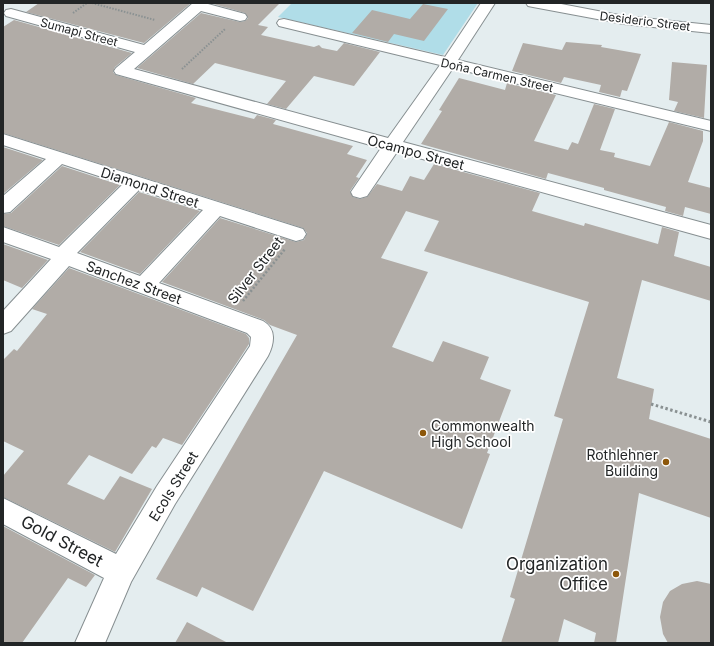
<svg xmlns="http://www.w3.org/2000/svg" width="714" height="646" viewBox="0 0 714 646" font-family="Inter,sans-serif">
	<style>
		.green { fill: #b0dde8 }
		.building { fill: #b1aca7 }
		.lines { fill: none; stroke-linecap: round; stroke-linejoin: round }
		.minor-casing { stroke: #878f91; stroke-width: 2 }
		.path-far2 { stroke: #8a9192; stroke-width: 2; stroke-dasharray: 1.5 1.5; stroke-linecap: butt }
		.path-far1 { stroke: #8a9192; stroke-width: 2.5; stroke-dasharray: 2 2; stroke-linecap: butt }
		.path { stroke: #8a9192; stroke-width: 3; stroke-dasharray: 2.5 2.5; stroke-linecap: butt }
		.minor { fill: #fff; fill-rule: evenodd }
		.poi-dot { fill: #8d570a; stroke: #fff; stroke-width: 1.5 }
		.labels { text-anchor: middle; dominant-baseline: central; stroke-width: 3.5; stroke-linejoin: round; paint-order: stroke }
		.far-street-label { font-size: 12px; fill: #222526; stroke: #fff }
		.street-label { font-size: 14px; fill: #222526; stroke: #fff }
		.poi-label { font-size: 14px; fill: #222526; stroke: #fff; text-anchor: start }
		.near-street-label { font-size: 17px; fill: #222526; stroke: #fff }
		.near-poi-label { font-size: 17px; fill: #222526; stroke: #fff; text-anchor: end }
	</style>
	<rect width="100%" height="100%" fill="#e4edef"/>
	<path class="green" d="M292 3H478L443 55 278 17Z"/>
	<path class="building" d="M39 3H191L144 43 26 12Z
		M210 3H280L258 25 268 27 261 35 314 47 319 45 322 48 337 51 344 43 380 52 354 86 314 76 286 109 267 104 286 81 215 63 193 84 137 68 201 13 240 22 245 21 248 18 245 13Z
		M423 4 448 9 424 41 394 34 388 42 352 33 372 10 410 19Z
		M14 20 132 53 115 67 113 72 116 75 196 98 191 103 254 119 257 115 276 120 273 124 353 146 347 154 367 160 356 177 359 178 350 191 353 197 360 199 367 197 377 184 402 191 410 176 424 180 434 164 540 193 532 211 584 226 585 223 658 244 662 227 679 232 674 256 711 267V301L642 280 617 378 654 389 649 419 711 439V518L639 493 616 643H594L596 633 564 619 558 643H501L515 599 510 597 563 419 554 416 589 302 424 251 439 221 406 211 381 258 428 272 392 347 433 362 443 341 489 357 480 379 511 390 487 453 490 454 462 529 324 471 253 611 202 587 197 597 156 579 297 335 270 325 264 320 162 282 220 218 296 242 304 240 307 233 303 228 3 133V27Z
		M566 42 602 45 601 47 641 54 627 91 622 90 620 97 599 92 601 85 564 77 561 83 512 71 523 43 562 50Z
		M672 62 707 65 704 118 674 111 678 102 669 100Z
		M459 78 505 90 507 83 556 95 534 141 568 150 572 142 578 144 594 104 615 109 600 150 615 153 614 157 650 166 669 122 703 131V141L688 182 711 188V214L685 207 683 216 665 211 666 207 604 190V188L548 173 546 179 421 144 442 111 439 110Z
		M3 147 43 160 3 194Z
		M62 166 120 185 59 245 3 226V214L11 213Z
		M139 192 200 211 140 274 80 252Z
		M3 244 48 260 22 288 3 280Z
		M69 268 246 334 249 338V344L238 361 182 445 163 438 156 448 152 446 132 474 89 455 67 484 104 500 120 476 152 489 115 552 3 497V476L24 451 3 441V360L14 349 17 351 47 314 32 309Z
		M3 526 95 575 86 587 68 578 22 643H3Z
		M697 581 711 584V643H668L663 634 660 617 663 602 670 591 682 584Z
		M187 622 228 643H175Z"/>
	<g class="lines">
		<g class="minor-casing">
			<path id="minor" d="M193 3H209L208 4 245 14 247 17 245 20 240 21 201 11 134 69 388 138 440 65 279 26 277 23 279 20 284 19 445 57 481 3H495L458 60 711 121V131L453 68 403 142 711 225V239L397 152 367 196 360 198 353 196 351 192 381 148 116 74 114 71 116 68 135 52 6 16 4 13 6 10 11 9 144 45Z
				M526 3H556L624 16 711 25V33L624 24 533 7 528 6Z
				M3 134 303 229 306 234 303 239 296 241 220 216 159 283 263 321C277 329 274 344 268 356L175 504 131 582 105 643H75L104 578 3 524V498L116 554 157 486 250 346 251 337 247 333 69 266 11 331 3 334V311L51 259 3 242V227L59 247 123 184 62 164 10 212 3 213V196L46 159 3 145ZM139 190 203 210 140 276 77 253Z"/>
		</g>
		<path class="path-far2" d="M92 3 155 20
			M73 13 87 3
			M182 69 225 29"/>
		<path class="path-far1" d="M243 301 285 249"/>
		<path class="path" d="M651 404 711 422"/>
		<use href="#minor" class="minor"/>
	</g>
	<g class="poi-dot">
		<circle cx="423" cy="433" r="4"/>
		<circle cx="666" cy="462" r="4"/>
		<circle cx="616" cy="574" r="4"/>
	</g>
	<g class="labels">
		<g class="far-street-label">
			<text transform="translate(645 21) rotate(7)">Desiderio Street</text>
			<text transform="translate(79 32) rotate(15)">Sumapi Street</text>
			<text transform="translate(497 75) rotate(13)">Doña Carmen Street</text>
		</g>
		<g class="street-label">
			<text transform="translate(416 152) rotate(15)">Ocampo Street</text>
			<text transform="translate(150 187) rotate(18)">Diamond Street</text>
			<text transform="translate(255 270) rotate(-52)">Silver Street</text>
			<text transform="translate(134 282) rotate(20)">Sanchez Street</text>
			<text transform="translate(173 486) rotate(-58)">Ecols Street</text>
		</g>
		<g class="poi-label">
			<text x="431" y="425">Commonwealth<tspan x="431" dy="16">High School</tspan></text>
			<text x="658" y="454" text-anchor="end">Rothlehner<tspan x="658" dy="16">Building</tspan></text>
		</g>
		<g class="near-street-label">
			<text transform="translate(62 541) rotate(28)">Gold Street</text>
		</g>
		<g class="near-poi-label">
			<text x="608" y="564">Organization<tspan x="608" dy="20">Office</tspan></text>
		</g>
	</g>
	<rect width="714" height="646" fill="none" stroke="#222526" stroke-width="8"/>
</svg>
